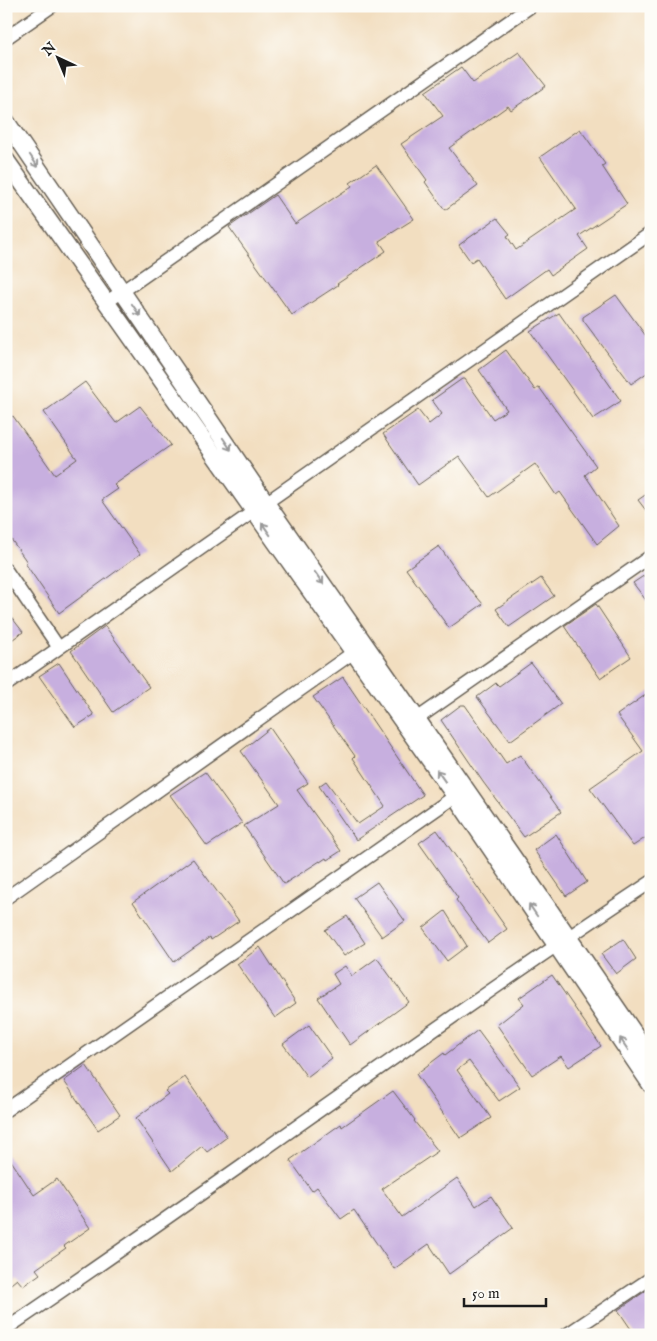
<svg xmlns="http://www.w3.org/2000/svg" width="657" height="1341" viewBox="0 0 657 1341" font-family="'IM FELL English',serif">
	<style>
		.building { fill: #c7afdf }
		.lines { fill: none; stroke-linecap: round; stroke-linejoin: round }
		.minor-casing { stroke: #676055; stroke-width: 15 }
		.major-casing { stroke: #676055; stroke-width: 19 }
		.minor { stroke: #fff; stroke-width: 12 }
		.major { stroke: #fff; stroke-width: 16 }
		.oneway { stroke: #999 }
	</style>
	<rect width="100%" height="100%" fill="#fdfcf7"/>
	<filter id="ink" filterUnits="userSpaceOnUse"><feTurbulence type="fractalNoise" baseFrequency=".02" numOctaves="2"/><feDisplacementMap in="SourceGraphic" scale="10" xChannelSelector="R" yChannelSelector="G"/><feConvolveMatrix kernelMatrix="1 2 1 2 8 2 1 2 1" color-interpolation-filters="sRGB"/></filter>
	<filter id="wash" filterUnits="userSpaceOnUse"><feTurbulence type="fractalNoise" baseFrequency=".0096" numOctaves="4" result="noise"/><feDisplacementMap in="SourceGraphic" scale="20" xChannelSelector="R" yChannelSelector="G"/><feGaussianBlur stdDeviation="1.12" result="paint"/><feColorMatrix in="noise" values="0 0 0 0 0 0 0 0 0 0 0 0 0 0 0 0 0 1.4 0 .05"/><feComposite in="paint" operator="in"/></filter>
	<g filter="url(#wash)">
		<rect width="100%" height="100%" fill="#f2dec0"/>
		<g id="blocks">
			<path class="building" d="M519 52 546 86 511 110 508 106 449 148 478 186 445 210 425 182 427 180 401 144 443 116 425 92 461 67 473 83Z
				M580 129 605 164 602 166 627 204 579 236 588 249 551 275 547 269 505 299 477 258 471 262 459 245 497 218 510 234 507 236 516 250 576 209 540 157Z
				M376 165 414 219 379 241 386 251 337 284 338 285 292 315 229 227 275 195 295 224 352 186 350 183Z
				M616 295 651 343V370L631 384 583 320V317Z
				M559 313 621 401 593 419 530 331Z
				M506 350 535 390 539 387 596 466 585 475 619 526 597 544 560 492 556 495 535 464 489 497 459 456 418 485 383 434 418 410 429 424 442 414 432 400 462 379H465L493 419 507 410 479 370Z
				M85 382 116 423 140 406 171 445 114 485 118 489 102 500 140 554 59 613 25 563 27 562 6 532V420L13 416 55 475 77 459 44 412Z
				M651 491V517L638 500Z
				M439 546 470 590H471L483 604 449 628 406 569Z
				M651 571V607L633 583Z
				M541 578 554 596 509 627 496 609Z
				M596 604 631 657 600 678 564 626Z
				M6 610 23 632 6 644Z
				M105 626 149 687 113 712 71 651Z
				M59 663 94 715 75 727 39 676Z
				M531 663 561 704 510 741 477 697 496 683 499 686Z
				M343 677 423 795 356 840 319 786 326 781 358 824 385 806 353 758 355 756 313 697Z
				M651 691V834L633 846 590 788 643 751 617 715Z
				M461 705H465L506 764 520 755 561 812 524 837 483 782 441 720Z
				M270 728 308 783 297 790 341 851 327 860 326 858 320 862V861L284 884 244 826 279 804 241 751Z
				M205 772 242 823 207 846 170 795Z
				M437 830 507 929 488 943 456 900 458 898 419 843Z
				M556 834 587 882 566 896 534 850Z
				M193 859 239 921 211 940 210 937 174 962 133 902Z
				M377 882 405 921 382 937 354 898Z
				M445 911 467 946 447 961 423 928Z
				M347 916 365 943 344 956 325 930Z
				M623 939 636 959 616 974 601 954Z
				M260 947 296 1003 275 1018 237 964Z
				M377 958 409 1002 350 1045 318 998 339 984 333 974 345 966 352 976Z
				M552 975 601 1046 569 1067 561 1056 532 1075 497 1025 524 1004 519 998Z
				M309 1025 332 1058 307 1077 283 1044Z
				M478 1030 520 1087 499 1101 469 1061 457 1070 491 1118 460 1138 416 1074 444 1053 445 1055Z
				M86 1065 120 1115 98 1130 64 1081Z
				M185 1077 227 1137 207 1152 202 1146 172 1171 136 1118 168 1094 165 1091Z
				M393 1091 415 1120 414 1121 438 1151 382 1189 402 1217 457 1178 476 1206 491 1196 513 1228 449 1274 429 1244 394 1269 354 1210 341 1219 317 1187 312 1191 290 1160 341 1124 342 1127Z
				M6 1153 34 1195 57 1179 90 1228 64 1246 66 1248 36 1269 40 1274 23 1286 17 1279 6 1288Z
				M647 1290 651 1295V1335H635L618 1310Z"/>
		</g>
	</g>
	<g filter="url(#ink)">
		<use href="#blocks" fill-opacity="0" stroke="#676055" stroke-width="1"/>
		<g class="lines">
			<g class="minor-casing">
				<path id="minor" d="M6 38 52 6
					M107 302 531 6
					M6 570 59 648
					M6 685 651 233
					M411 723 651 556
					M6 898 361 647
					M6 1110 461 792
					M6 1329C223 1182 433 1026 651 882
					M566 1335 651 1278"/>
			</g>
			<g class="major-casing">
				<path id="major" d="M6 121C94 248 179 377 267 504 395 688 525 872 651 1058
					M6 160 455 796 651 1085"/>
			</g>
			<use href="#minor" class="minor"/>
			<use href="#major" class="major"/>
		</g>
		<defs><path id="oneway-shaft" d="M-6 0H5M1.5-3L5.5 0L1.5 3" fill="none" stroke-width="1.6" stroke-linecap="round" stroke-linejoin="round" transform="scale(1.25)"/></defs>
		<g class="oneway">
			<use href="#oneway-shaft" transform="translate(34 161) rotate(56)"/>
			<use href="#oneway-shaft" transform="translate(136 310) rotate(56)"/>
			<use href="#oneway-shaft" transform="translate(227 444) rotate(56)"/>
			<use href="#oneway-shaft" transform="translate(266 529) rotate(-125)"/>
			<use href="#oneway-shaft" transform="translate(319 578) rotate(55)"/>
			<use href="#oneway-shaft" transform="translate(441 776) rotate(-125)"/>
			<use href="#oneway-shaft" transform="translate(533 910) rotate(-124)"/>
			<use href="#oneway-shaft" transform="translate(624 1044) rotate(-124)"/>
		</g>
	</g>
	<rect width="657" height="1341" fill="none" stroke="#fdfcf7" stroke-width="25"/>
	<g transform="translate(58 58) rotate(316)" stroke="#fdfcf7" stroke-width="4" paint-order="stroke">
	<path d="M0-4L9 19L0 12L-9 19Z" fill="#1c1c1c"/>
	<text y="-8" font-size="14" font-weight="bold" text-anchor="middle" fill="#1c1c1c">N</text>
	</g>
	<path d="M464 1298v8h82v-8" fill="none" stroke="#1c1c1c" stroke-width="2.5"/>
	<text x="472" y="1298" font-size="15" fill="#1c1c1c" stroke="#fdfcf7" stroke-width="4" paint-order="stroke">50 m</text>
</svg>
